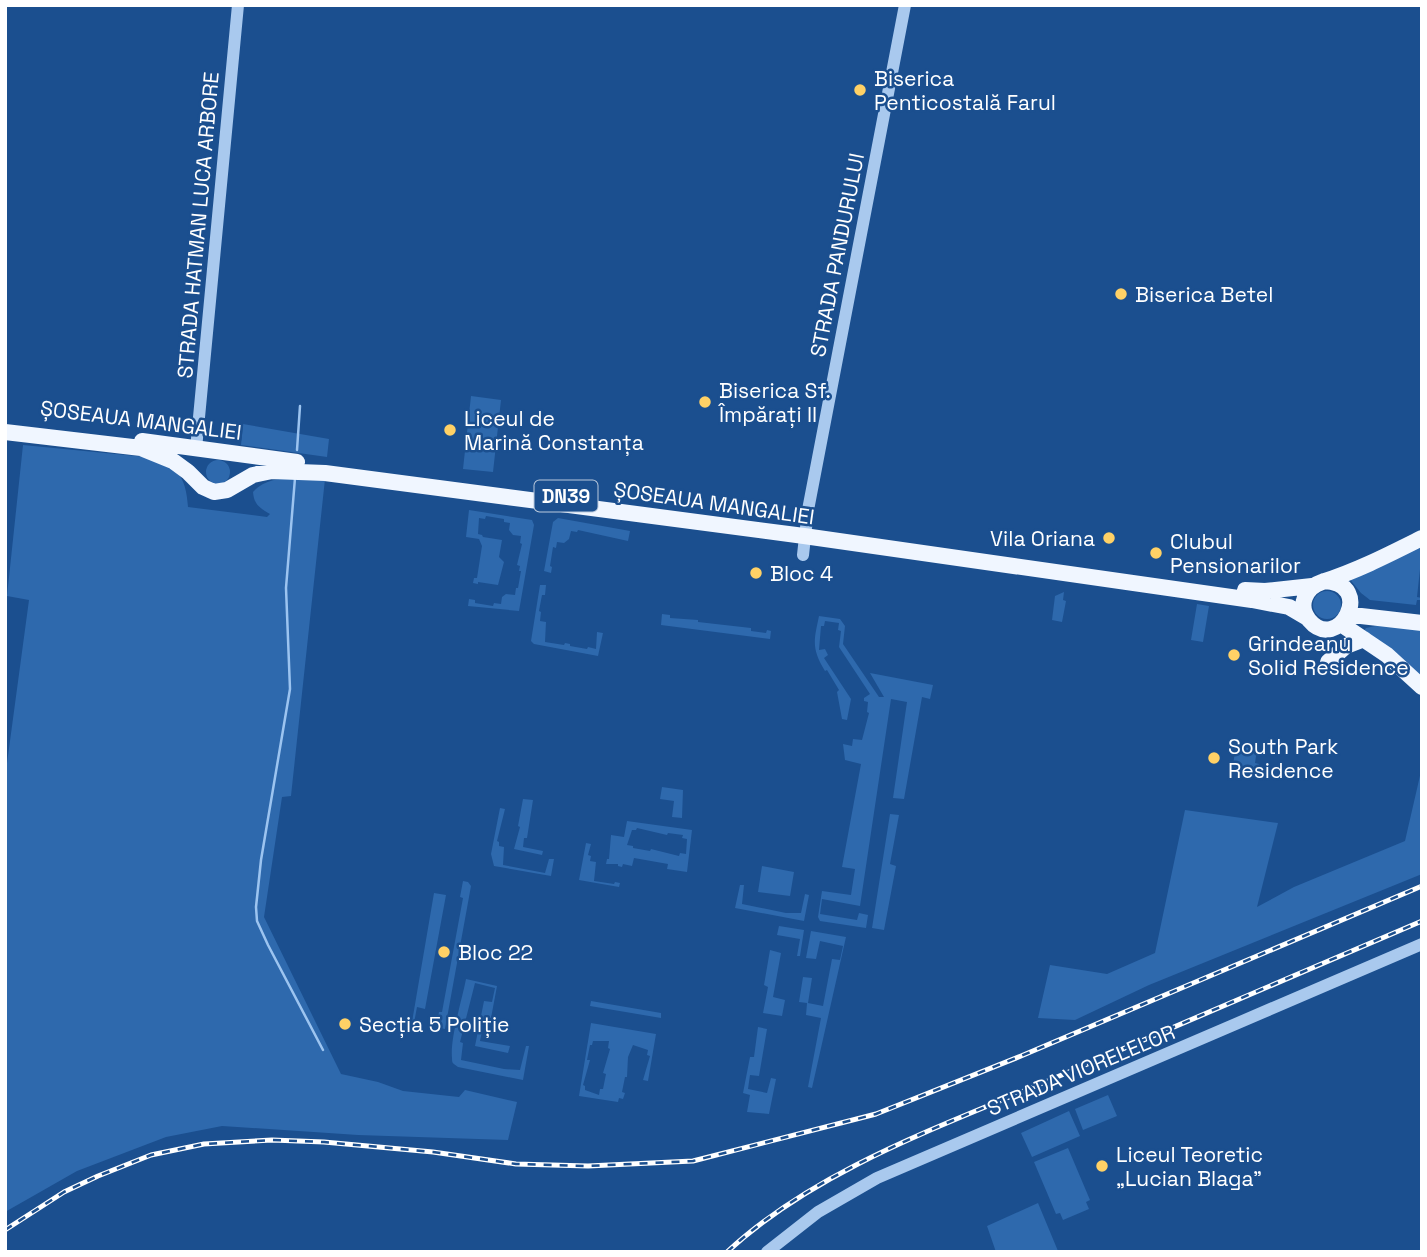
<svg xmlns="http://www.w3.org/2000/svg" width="1427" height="1257" viewBox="0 0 1427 1257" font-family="'Space Grotesk',sans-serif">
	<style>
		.green { fill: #2e69ad; fill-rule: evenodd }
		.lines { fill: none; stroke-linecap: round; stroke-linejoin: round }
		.stream { stroke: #9cc4f0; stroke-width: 2.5 }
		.tertiary { stroke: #a9c9ee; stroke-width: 12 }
		.primary { stroke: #f0f6ff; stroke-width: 16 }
		.rail-casing { stroke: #fff; stroke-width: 5 }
		.rail { stroke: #1b4f8f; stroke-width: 2.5; stroke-dasharray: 8; stroke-linecap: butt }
		.poi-dot { fill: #ffd166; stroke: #1b4f8f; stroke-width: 2.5 }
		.labels { text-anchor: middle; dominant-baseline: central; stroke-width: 5; stroke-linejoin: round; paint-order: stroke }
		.shield { fill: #1b4f8f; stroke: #bbcadd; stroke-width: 2 }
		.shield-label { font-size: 19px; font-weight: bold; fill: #fff }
		.poi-label { font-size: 21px; fill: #fff; stroke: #1b4f8f; text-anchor: start }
		.street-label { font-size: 21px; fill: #fff; stroke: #1b4f8f }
	</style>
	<rect width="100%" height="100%" fill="#1b4f8f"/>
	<path class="green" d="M471 396 501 400 493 472 463 469Z
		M243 424 329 439 327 457 241 445Z
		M23 445 146 457C177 464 186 476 188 507L267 517 270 514C260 508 254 505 253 492 269 473 303 478 325 479L291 796 282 797 264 917 341 1074 378 1082 403 1091 459 1097 465 1090 517 1102 508 1140 358 1135 222 1126 166 1137 77 1171 5 1212V778L29 600 7 596Z
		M206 472a12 12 0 1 1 24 0a12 12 0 1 1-24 0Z
		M469 510 532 520 534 525 519 611 468 606 469 599 475 600V603L493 606 494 603 501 604 502 597 506 594 515 595 516 588H518L521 571H519L520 566 517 565 522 544 520 543 521 536 513 535 509 530 510 523 504 522V519L486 516 485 519 479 518 478 534 482 535 483 537 502 540 499 557 504 562 498 585 478 582V584L473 583 474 578H477L482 546 479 539 466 537Z
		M558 518 630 531 628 541 578 530 577 532 571 531 569 539 564 543 557 542 556 548 553 547 550 566 552 567 551 573 544 571 553 522Z
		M1416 544 1422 551 1417 597 1422 598V600H1417L1416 605 1370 600 1361 593 1348 577Z
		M540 585H546L545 595H542L539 611 541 612 540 621 546 622 545 642 564 645 565 643 570 644V646L587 649 588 647 596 649 597 632 603 633 598 656 534 644 531 641Z
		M1313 605a14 14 0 1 1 28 0a14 14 0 1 1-28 0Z
		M1064 592 1063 600 1066 601 1062 622 1052 620 1055 596Z
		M1197 604 1209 606 1203 642 1191 640Z
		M662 614 670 615V618L698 620V622L751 628V631L766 633 767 630 771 631 770 639 661 625Z
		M819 616 840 619 845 626 843 644 879 697H884L870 673 933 685 930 699 922 697 904 799 893 798 907 702 891 699 860 906 822 899 820 914 857 920 859 913 868 915 866 928 820 921 818 917 822 891 851 895 855 869 842 867 861 764 845 760 843 744 852 746 853 739 862 740 869 713 867 712 868 702 864 701V698L870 694 839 647 841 631 838 630 839 623 825 621 824 626H821L819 650 825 649 828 655 824 658 851 699 847 720 842 719 837 692 839 690 827 670 825 671C811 648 814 640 819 616Z
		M1380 625 1422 630V681L1363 632 1366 628Z
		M1236 746 1257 749 1255 763 1259 764 1257 775 1232 771Z
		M1422 767V874L1149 985 1075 1020 1038 1018 1050 965 1107 974 1155 953 1185 810 1278 823 1257 907 1294 887 1405 841Z
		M662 787 683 790 682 818 672 817 674 801 660 799Z
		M523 799 533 800 527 838H524L523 847 543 851 542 855 514 849 520 827 518 826Z
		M500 808 505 809 497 841 499 842V846L504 847 503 865 545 873 549 859H554L551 876 494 866 491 854Z
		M890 814 899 815 890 864 896 866 884 930 872 928Z
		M627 821 692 830 687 872 667 869 668 864 634 858 632 866 623 864 622 867 618 866V864H606L607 859H609L611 835 624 837ZM637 828 667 835 668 833 683 835 682 838 687 839 686 854 680 853 679 856 651 849 650 851 633 848V846L627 845 632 830H636Z
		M586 843 591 844 588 855 591 856 590 861 596 862 594 881 614 884 615 882 620 883 619 887 579 880Z
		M762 866 794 872 790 896 758 892Z
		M463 881 468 882 471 886 445 1029 436 1027 439 1012H442L463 898 460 897Z
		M740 885H744L742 904 786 913H801L805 894 809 895 804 921 735 908Z
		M434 893 446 895 425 1009 417 1007 414 1023 412 1022Z
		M779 926 804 930 800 956H797L800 939 777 935Z
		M811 931 846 937 812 1088 808 1087 821 1018 806 1015 807 1003 799 1002 803 977 812 978 808 1003 823 1006 832 959 840 960 843 946 820 941 816 959 806 958Z
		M770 950 781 953 773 997 785 1000 782 1016 763 1013 768 987 764 985Z
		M466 979 497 986 491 1018 485 1017 480 1041 510 1046 508 1053 475 1046 484 1001 492 1002 495 988 475 983 460 1042 463 1043 461 1060 504 1069 520 1070 526 1046H529L523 1080 458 1067C453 1063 452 1064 452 1058 450 1038 462 1000 466 979Z
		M591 1001 661 1013V1018L590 1006Z
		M591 1023 656 1034 648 1081 643 1080 650 1056 647 1055 648 1050 633 1045 628 1057 627 1077H625L622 1092 625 1093 623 1099 619 1098 618 1102 579 1096ZM593 1041H609L608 1048 610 1049 603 1073 606 1074 603 1089H600L599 1095 585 1090V1086L583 1085 590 1060H587L590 1045H592Z
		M758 1027 767 1029 759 1076 750 1075 748 1089 767 1093 771 1078 776 1079 769 1114 747 1112 750 1095 743 1093 750 1057H754Z
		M1108 1095 1117 1116 1083 1130 1075 1109Z
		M1069 1111 1080 1136 1032 1157 1021 1133Z
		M1068 1148 1090 1200 1086 1202 1089 1209 1063 1220 1060 1213 1056 1214 1034 1162Z
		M1038 1203 1058 1251 996 1252 987 1226Z"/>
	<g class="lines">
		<path class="stream" d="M297 450 300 406
			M295 478 286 588 290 689 261 860 256 907 257 921 268 945 323 1050"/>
		<path class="tertiary" d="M196 449 238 5
			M803 555 808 510 905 5
			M767 1252 818 1212 877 1178 1422 944"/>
		<path class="primary" d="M5 432 141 448 173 461 188 472 203 487 214 492 227 490 253 475 272 471 325 473 804 536 1252 600 1289 607 1306 617
			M142 441 297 462
			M1324 581C1377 583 1338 655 1309 620 1297 605 1306 587 1322 582 1357 571 1390 554 1422 538
			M1245 590 1265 591 1312 586
			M1348 616H1361L1422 623
			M1341 624 1387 655 1422 687
			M1328 662 1346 646 1364 639"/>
		<g class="rail-casing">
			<path id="rail" d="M5 1230 64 1192 98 1176 151 1155 204 1144 272 1140 324 1142 433 1152 516 1164 588 1166 693 1161 876 1114 1021 1056 1422 886
				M727 1252C813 1172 936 1128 1043 1083 1169 1029 1295 975 1422 921"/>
		</g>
		<use href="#rail" class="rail"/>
	</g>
	<g class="poi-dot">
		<circle cx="860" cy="90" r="7"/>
		<circle cx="1121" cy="294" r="7"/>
		<circle cx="705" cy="402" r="7"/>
		<circle cx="450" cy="430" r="7"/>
		<circle cx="1109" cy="538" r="7"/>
		<circle cx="1156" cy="553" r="7"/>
		<circle cx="756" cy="573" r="7"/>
		<circle cx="1234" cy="655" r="7"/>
		<circle cx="1214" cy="758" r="7"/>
		<circle cx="444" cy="952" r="7"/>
		<circle cx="345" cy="1024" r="7"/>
		<circle cx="1102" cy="1166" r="7"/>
	</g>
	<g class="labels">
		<rect class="shield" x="534.5" y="480.5" width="63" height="31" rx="5"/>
		<g class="shield-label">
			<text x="566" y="496">DN39</text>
		</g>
		<g class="poi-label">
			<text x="874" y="78">Biserica<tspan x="874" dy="24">Penticostală Farul</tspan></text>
			<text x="1135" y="294">Biserica Betel</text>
			<text x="719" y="390">Biserica Sf.<tspan x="719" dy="24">Împărați II</tspan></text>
			<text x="464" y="418">Liceul de<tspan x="464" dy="24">Marină Constanța</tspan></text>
			<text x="1095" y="538" text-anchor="end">Vila Oriana</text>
			<text x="1170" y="541">Clubul<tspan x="1170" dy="24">Pensionarilor</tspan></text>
			<text x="770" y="573">Bloc 4</text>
			<text x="1248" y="643">Grindeanu<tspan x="1248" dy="24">Solid Residence</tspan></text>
			<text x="1228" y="746">South Park<tspan x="1228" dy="24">Residence</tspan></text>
			<text x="458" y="952">Bloc 22</text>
			<text x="359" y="1024">Secția 5 Poliție</text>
			<text x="1116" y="1154">Liceul Teoretic<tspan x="1116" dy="24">„Lucian Blaga”</tspan></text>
		</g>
		<g class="street-label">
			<text transform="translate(198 225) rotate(-85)">STRADA HATMAN LUCA ARBORE</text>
			<text transform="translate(837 255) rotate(-79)">STRADA PANDURULUI</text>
			<text transform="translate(141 420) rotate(7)">ȘOSEAUA MANGALIEI</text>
			<text transform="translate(714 503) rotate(8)">ȘOSEAUA MANGALIEI</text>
			<text transform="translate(1081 1070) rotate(-23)">STRADA VIORELELOR</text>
		</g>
	</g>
	<rect width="1427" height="1257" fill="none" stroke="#ffffff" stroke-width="14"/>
</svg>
